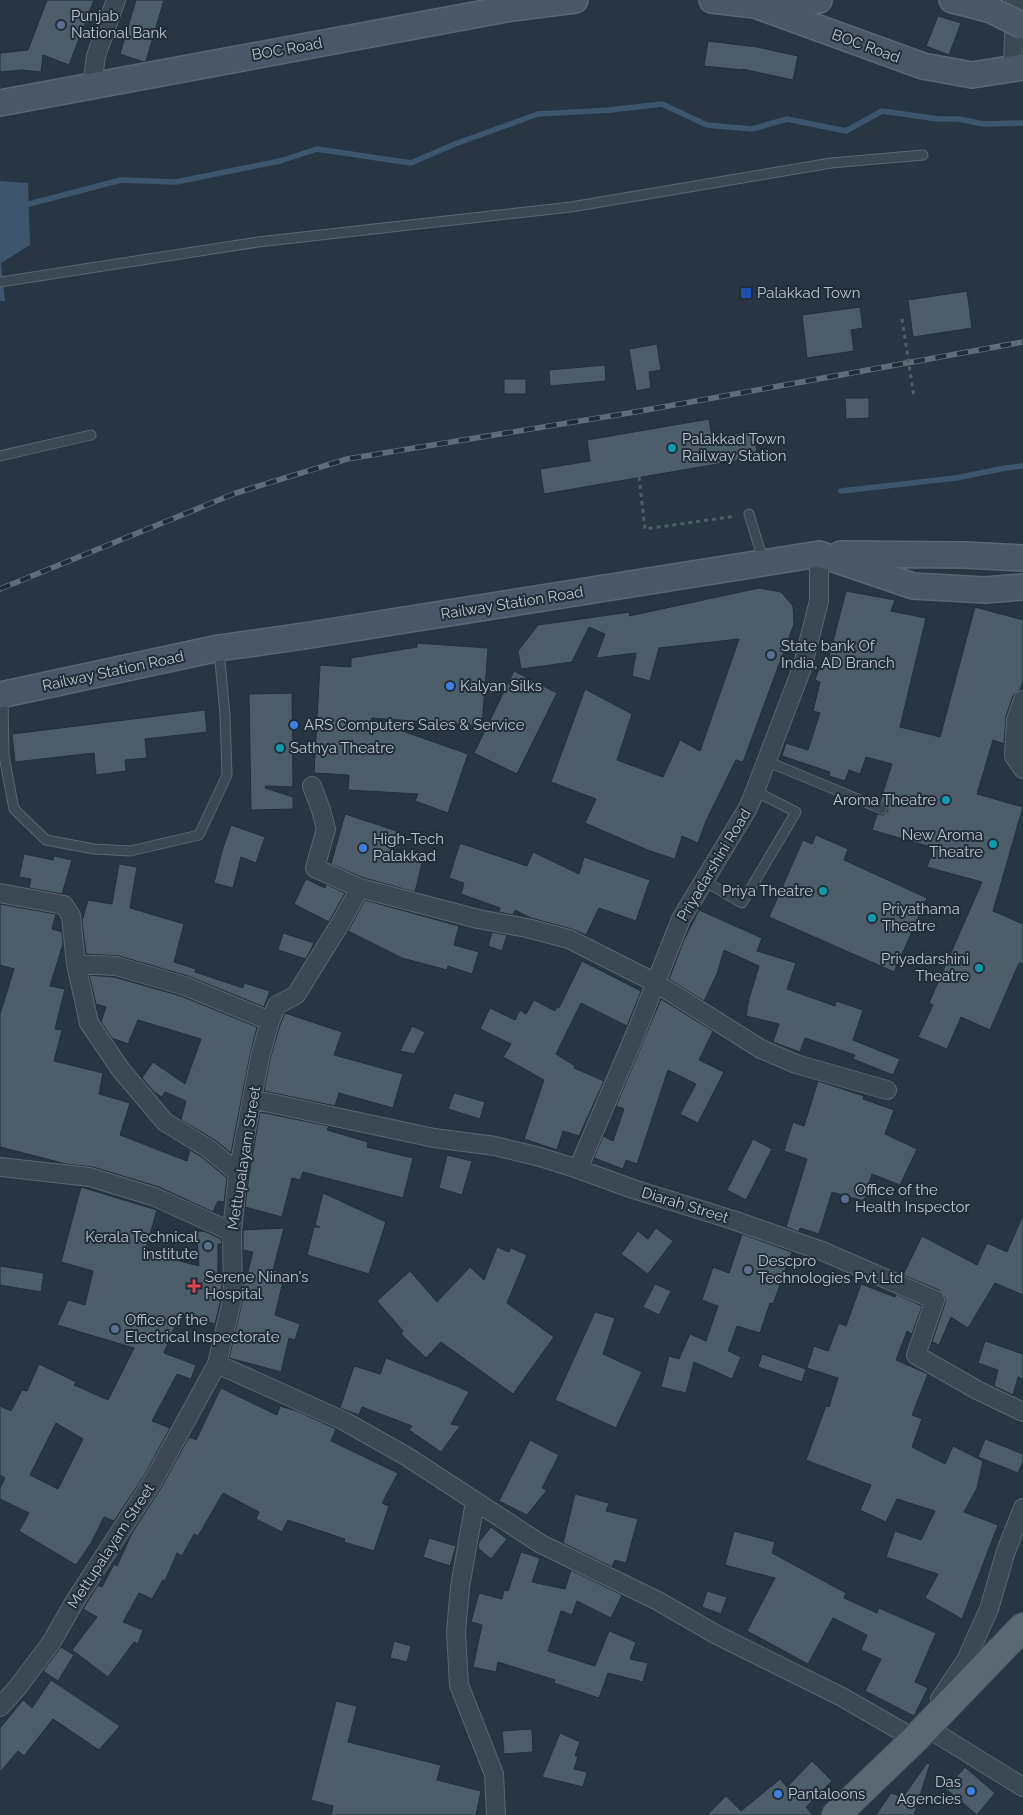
<svg xmlns="http://www.w3.org/2000/svg" width="1023" height="1815" viewBox="0 0 1023 1815" font-family="Raleway,sans-serif">
	<style>
		.water { fill: #3e556c }
		.lines { fill: none; stroke-linecap: round; stroke-linejoin: round }
		.stream { stroke: #3e556c; stroke-width: 5.5 }
		.building { fill: #4c5c69; stroke: #232f3a; fill-rule: evenodd }
		.lane-casing { stroke: #5b6670; stroke-width: 11 }
		.street-casing { stroke: #5b6670; stroke-width: 20 }
		.secondary-casing { stroke: #5b6670; stroke-width: 28 }
		.primary-casing { stroke: #46515c; stroke-width: 30 }
		.path { stroke: #486060; stroke-width: 3; stroke-dasharray: 4 4; stroke-linecap: butt }
		.lane { stroke: #3c4853; stroke-width: 9 }
		.street { stroke: #3c4853; stroke-width: 18 }
		.secondary { stroke: #4a5766; stroke-width: 25 }
		.primary { stroke: #5b6772; stroke-width: 28 }
		.rail-casing { stroke: #5f6c79; stroke-width: 5.5 }
		.rail { stroke: #212d38; stroke-width: 4; stroke-dasharray: 11; stroke-linecap: butt }
		.secondary-bridge-casing { stroke: #5b6670; stroke-width: 28; stroke-linecap: butt }
		.path-bridge { stroke: #486060; stroke-width: 3; stroke-dasharray: 4 4; stroke-linecap: butt }
		.secondary-bridge { stroke: #4a5766; stroke-width: 25 }
		.service-dot { fill: #5c6f8a; stroke: #212d38; stroke-width: 2 }
		.transit-dot { fill: #1a4fb4; stroke: #212d38; stroke-width: 2 }
		.culture-dot { fill: #0f9aa8; stroke: #212d38; stroke-width: 2 }
		.shop-dot { fill: #3f7fe0; stroke: #212d38; stroke-width: 2 }
		.health-dot { fill: #e0444e; stroke: #212d38; stroke-width: 2 }
		.labels { text-anchor: middle; dominant-baseline: central; stroke-width: 4; stroke-linejoin: round; paint-order: stroke }
		.poi-label { font-size: 15px; fill: #bac3cc; stroke: #212d38; text-anchor: start }
		.street-label { font-size: 15px; fill: #bac3cc; stroke: #212d38 }
	</style>
	<rect width="100%" height="100%" fill="#283643"/>
	<path class="water" d="M0 181 28 183 30 245 1 263 5 301H0Z"/>
	<g class="lines">
		<path class="stream" d="M29 204 121 180 176 182 280 161 317 149 411 163 455 144 538 114 610 110 662 104 707 125 752 129 787 119 846 131 882 111 938 119H959L983 124 1023 123
			M841 491 956 478 1005 468 1023 466"/>
	</g>
	<path class="building" d="M47 0H94L69 65 43 55 41 72 22 70 0 72V53L28 50Z
		M136 0H164L146 61 144 62 120 54Z
		M938 16 961 23 949 55 926 46Z
		M708 41 757 47 798 56 793 80 742 69V70L704 66Z
		M967 291 972 328 913 337 908 300Z
		M860 307 863 328 851 330 854 351 807 358 802 315Z
		M657 344 661 370 649 372 651 388 636 391 629 349Z
		M605 365 606 381 550 386 549 370Z
		M504 379H526V394H504Z
		M845 398H869V418L846 419Z
		M709 419 712 438 753 431 758 457 544 494 540 469 590 461 587 440Z
		M759 588 781 592 793 606 794 624 743 762 736 760 706 821 698 843 682 836 675 859 650 851 585 823 596 799 551 782 585 689 632 714 617 760 663 777 680 740 700 751 739 639 659 648 650 681 632 676 636 653 596 658 605 634 589 627 572 662 521 669 518 651 538 625 630 612 629 616Z
		M846 591 895 600 891 611 926 618 900 727 940 737 975 607 1023 620V680L1020 690 1013 696 1006 716 1004 744 993 740 977 794 1023 807 993 911 1023 924V964L1019 963 990 1030 961 1017 947 1049 918 1037 933 1005 929 1003 982 882 927 867 934 848 872 830 877 814 883 815 888 811 887 805 880 802 892 764 866 757 860 774 849 770 845 781 829 776 830 772 782 756 786 743 808 750 820 713 813 711 820 682 815 680 821 663 827 665Z
		M417 643 488 648 482 726 372 718 371 720 468 754 448 813 415 801 418 794 348 790 349 775 314 773 320 665 351 667V658L417 647Z
		M514 671 557 693 517 774 474 753Z
		M292 693 293 787 266 786 265 788 293 797V809L251 810 249 694Z
		M205 710 207 732 145 739 147 758 125 760 126 771 96 775 94 753 15 762 12 734Z
		M345 814 397 831 389 855 422 863 415 892 364 878 331 864Z
		M231 825 265 837 256 863 241 857 233 888 214 883 222 851Z
		M816 835 848 849 844 860 927 898 894 972 769 917 803 840 812 844Z
		M460 843 527 866 533 852 579 874 584 857 650 880 636 921 599 908 586 935 572 929 531 918 515 910 513 915 499 912 500 908 461 894 464 883 449 878Z
		M24 854 53 860 54 856 72 860 62 894 29 888 31 879 19 877Z
		M119 864 137 867 130 908 184 924 174 962 196 969 195 972 243 988 244 983 270 991 264 1007 188 976 119 956 86 954 82 921 88 900 112 904Z
		M306 879 325 888 326 884 345 893 329 922 294 904Z
		M365 900 459 926 454 945 479 952 472 974 448 966 447 970 402 958 348 931Z
		M0 904 56 914 52 929 62 932 63 944 50 986 65 989 55 1029 62 1030 54 1061 103 1073 99 1094 130 1103 120 1135 187 1161 190 1150 203 1158 227 1178 224 1202 218 1201 213 1212 159 1187 93 1167 66 1164 0 1147V1014L14 969 0 965Z
		M699 910 762 938 757 951 796 963 787 989 835 1006 836 1001 863 1010 853 1040 900 1059 893 1075 853 1059 855 1055 805 1038 800 1052 773 1042 779 1024 746 1016 749 999 759 966 724 950 717 974 704 1001 669 979 684 940Z
		M492 932 507 935 502 951 488 946Z
		M283 933 314 943 306 959 278 950Z
		M582 961 641 991 627 1026 581 1003 556 1054 575 1066 574 1068 604 1081 579 1136 563 1131 557 1150 524 1139 544 1080 503 1057 511 1044 480 1029 490 1008 515 1020 520 1010 526 1014 534 1000 555 1011 557 1007 559 1008Z
		M89 975 114 977 181 996 257 1027 250 1055 231 1153 215 1140 181 1120 186 1101 165 1092 162 1097 154 1092 142 1078 153 1062 185 1084 201 1039 138 1020 128 1044 112 1038 101 1022 106 1007 96 1004Z
		M661 999 713 1031 699 1060 724 1072 698 1123 680 1114 696 1084 668 1070 637 1164 626 1160 623 1169 594 1158 603 1136 613 1141 624 1109 616 1106Z
		M285 1013 342 1032 334 1055 403 1074 393 1108 339 1093 335 1106 264 1091 270 1059 280 1025Z
		M412 1026 425 1032 414 1054 400 1051Z
		M818 1081 864 1096 863 1099 894 1110 885 1134 917 1149 900 1185 872 1174 864 1201 832 1192 819 1234 800 1228 799 1232 786 1227 807 1159 784 1151 793 1122 804 1126Z
		M454 1093 485 1102 480 1119 448 1109Z
		M260 1112 329 1126 327 1130 368 1142 367 1147 413 1158 403 1198 303 1172 300 1180 292 1178 282 1217 245 1207 249 1175Z
		M753 1139 772 1149 746 1200 727 1190Z
		M447 1155 472 1161 462 1195 439 1188Z
		M81 1187 157 1210 145 1252 199 1266 197 1238 186 1236 187 1232 204 1231 221 1239 222 1244H218V1272L222 1273V1295L215 1324 180 1314 164 1353 196 1365 191 1379 177 1374 152 1421 170 1428 144 1476 114 1521 104 1517 91 1543 76 1565 19 1531 29 1513 0 1499V1488L5 1478 0 1475V1406L11 1411 22 1390 27 1391 39 1364 76 1382 74 1385 108 1400 134 1348 57 1325 68 1300 85 1305 93 1271 61 1262ZM56 1423 83 1439 58 1489 30 1475Z
		M323 1193 386 1222 369 1274 307 1255 314 1227H320L315 1225Z
		M1023 1215V1295L995 1283 968 1328 951 1317 939 1345 932 1342 945 1303V1298L939 1290 903 1275 922 1236 977 1265 987 1243 1007 1252Z
		M284 1228 273 1270 285 1273 275 1315 300 1324 295 1340 289 1338 281 1372 229 1358 243 1298V1279H246L253 1252 243 1250V1230Z
		M656 1228 673 1241 648 1274 621 1254 638 1231 648 1239Z
		M742 1234 792 1252 773 1304 770 1303 760 1333 737 1326 728 1351 741 1357 732 1379 694 1362 686 1393 661 1387 669 1356 679 1359 690 1334 706 1341 718 1306 702 1300 713 1267 729 1273Z
		M497 1247 509 1252 511 1248 527 1255 507 1303 554 1337 513 1394 441 1342 426 1358 401 1334 403 1331 377 1301 410 1271 437 1302 470 1267 484 1280Z
		M0 1266 44 1273 41 1292 0 1285Z
		M655 1284 671 1291 659 1315 643 1307Z
		M861 1284 895 1297 896 1294 922 1306 912 1334 907 1331 896 1360 928 1374 912 1415 922 1419 912 1447 945 1464 953 1446 983 1461 977 1488 964 1512 998 1525 962 1619 925 1598 938 1574 886 1557 895 1531 921 1540 935 1511 897 1499 886 1522 860 1510 871 1485 806 1460 826 1406 829 1407 838 1378 807 1368 814 1346 828 1351 839 1323 846 1326Z
		M595 1312 615 1318 603 1354 642 1372 616 1428 555 1400Z
		M985 1341 1023 1354V1379L1018 1377 1013 1395 994 1386 998 1370 978 1363Z
		M762 1354 806 1369 802 1382 758 1367Z
		M386 1358 459 1387 469 1392 451 1424 460 1426 441 1452 409 1430 412 1426 362 1407 359 1415 340 1408 354 1366 380 1374Z
		M221 1388 277 1415 280 1406 297 1411 336 1429 331 1441 398 1473 382 1503 389 1506 374 1551 344 1542 345 1539 288 1520 282 1532 256 1519 259 1512 223 1493 198 1536 194 1534 182 1556 177 1553 165 1581 163 1580 152 1599 139 1593 123 1622 143 1630 138 1644 134 1642 108 1677 72 1650 97 1617 83 1609 98 1585 102 1587 114 1564 117 1566 132 1533 162 1486 189 1437 196 1440Z
		M985 1439 1023 1454V1462L1018 1473 978 1457Z
		M530 1440 559 1455 542 1488 547 1490 527 1515 499 1501Z
		M575 1494 609 1503 606 1511 638 1519 626 1563 615 1560 612 1567 563 1543Z
		M491 1527 507 1539 491 1559 478 1548 479 1542Z
		M734 1531 775 1542 772 1553 846 1593 844 1598 877 1613 879 1608 936 1633 915 1682 928 1688 914 1716 865 1691 881 1659 861 1650 867 1635 833 1618 808 1664 747 1631 775 1578 725 1565Z
		M429 1538 456 1546 450 1566 423 1557Z
		M521 1552 540 1558 532 1582 565 1589 571 1570 622 1595 611 1618 577 1601 572 1615 561 1611 548 1651 595 1666 609 1631 636 1642 630 1659 648 1663 643 1682 608 1673 599 1698 554 1683 555 1680 498 1662 496 1672 473 1667 482 1625 471 1622 479 1593 502 1599 504 1590 508 1591Z
		M707 1591 727 1597 721 1614 702 1607Z
		M394 1641 411 1646 407 1662 390 1658Z
		M61 1647 74 1655 58 1681 43 1671Z
		M51 1680 120 1726 99 1750 53 1719 24 1756 18 1751 0 1772V1728L23 1700 32 1708Z
		M336 1701 357 1706 348 1742 441 1765 437 1780 481 1791 476 1815H331L333 1806 311 1800Z
		M532 1729 533 1752 504 1754 502 1731Z
		M560 1733 580 1742 575 1756H578L574 1769 587 1772 583 1787 542 1777Z
		M812 1761 832 1781 806 1807 813 1815H707L726 1796 741 1811 780 1779 787 1787Z
		M927 1763 930 1764 914 1815H876L891 1793 903 1797Z
		M965 1767 995 1793 977 1815 946 1789Z"/>
	<g class="lines">
		<g class="lane-casing">
			<path id="lane" d="M0 282 258 242 571 207 831 163 923 155
				M0 456 91 435
				M749 514 763 560
				M3 697 4 756 14 809 46 840 94 849 130 851 199 835 227 775 225 715 219 650
				M766 761 882 809
				M704 881 742 903 796 812 755 791"/>
		</g>
		<g class="street-casing">
			<path id="street" d="M1013 68 1015 0
				M92 85 96 56 116 0
				M1023 700 1016 720 1014 756 1023 769
				M312 786 321 810 326 829 315 868 360 888
				M0 893 64 905 71 916 76 964 89 1023 121 1070 165 1122 209 1149 238 1173
				M76 964 116 966 185 986 270 1021
				M252 1099 434 1138 495 1146 540 1157 578 1169 633 1189 733 1220 822 1251 935 1300 916 1355 977 1390 1023 1412
				M0 1167 90 1177 155 1197 232 1232
				M578 1169 637 1030 681 919 748 808 755 791 802 668 819 601V554
				M217 1364 344 1421 406 1456 541 1544 658 1601 717 1635 842 1697 915 1739 919 1732
				M475 1502 460 1587 456 1632 459 1685 494 1774 496 1815
				M940 1699 966 1660 989 1609 1006 1551 1023 1508
				M0 1707 17 1688 51 1643 75 1601 153 1481 217 1364 233 1296 232 1232 238 1173 260 1057 270 1021 277 1005 296 995 340 924 360 888 478 919 527 928 569 939 656 983 761 1049 796 1064 887 1090
				M926 1727 1023 1787"/>
		</g>
		<g class="secondary-casing">
			<path id="secondary" d="M712 0 755 5 923 66 972 75 1023 67
				M952 0 969 4
				M762 5 819 0
				M0 103 512 8 575 0
				M841 554 964 555 1023 558
				M0 695 219 648 304 636 819 554 913 586 985 590 1023 587"/>
		</g>
		<g class="primary-casing">
			<path id="primary" d="M836 1815 915 1739 1023 1627"/>
		</g>
		<path class="path" d="M639 477 645 529 736 516"/>
		<use href="#lane" class="lane"/>
		<use href="#street" class="street"/>
		<use href="#secondary" class="secondary"/>
		<use href="#primary" class="primary"/>
		<g class="rail-casing">
			<path id="rail" d="M0 589 236 493 347 459 635 412 1023 342"/>
		</g>
		<use href="#rail" class="rail"/>
		<g class="secondary-bridge-casing">
			<path id="secondary-bridge" d="M969 4 991 10 1023 26"/>
		</g>
		<path class="path-bridge" d="M902 319 914 397"/>
		<use href="#secondary-bridge" class="secondary-bridge"/>
	</g>
	<g class="service-dot">
		<circle cx="61" cy="25" r="5"/>
		<circle cx="771" cy="655" r="5"/>
		<circle cx="845" cy="1199" r="5"/>
		<circle cx="208" cy="1246" r="5"/>
		<circle cx="748" cy="1270" r="5"/>
		<circle cx="115" cy="1329" r="5"/>
	</g>
	<rect class="transit-dot" x="740" y="287" width="12" height="12" rx="2.5"/>
	<g class="culture-dot">
		<circle cx="672" cy="448" r="5"/>
		<circle cx="280" cy="748" r="5"/>
		<circle cx="946" cy="800" r="5"/>
		<circle cx="993" cy="844" r="5"/>
		<circle cx="823" cy="891" r="5"/>
		<circle cx="872" cy="918" r="5"/>
		<circle cx="979" cy="968" r="5"/>
	</g>
	<g class="shop-dot">
		<circle cx="450" cy="686" r="5"/>
		<circle cx="294" cy="725" r="5"/>
		<circle cx="363" cy="848" r="5"/>
		<circle cx="971" cy="1791" r="5"/>
		<circle cx="778" cy="1794" r="5"/>
	</g>
	<path class="health-dot" d="M191.5 1278.5h5v5h5v5h-5v5h-5v-5h-5v-5h5z"/>
	<g class="labels">
		<g class="poi-label">
			<text x="71" y="16">Punjab<tspan x="71" dy="17">National Bank</tspan></text>
			<text x="757" y="293">Palakkad Town</text>
			<text x="682" y="439">Palakkad Town<tspan x="682" dy="17">Railway Station</tspan></text>
			<text x="781" y="646">State bank Of<tspan x="781" dy="17">India, AD Branch</tspan></text>
			<text x="460" y="686">Kalyan Silks</text>
			<text x="304" y="725">ARS Computers Sales &amp; Service</text>
			<text x="290" y="748">Sathya Theatre</text>
			<text x="936" y="800" text-anchor="end">Aroma Theatre</text>
			<text x="983" y="835" text-anchor="end">New Aroma<tspan x="983" dy="17">Theatre</tspan></text>
			<text x="373" y="839">High-Tech<tspan x="373" dy="17">Palakkad</tspan></text>
			<text x="813" y="891" text-anchor="end">Priya Theatre</text>
			<text x="882" y="909">Priyathama<tspan x="882" dy="17">Theatre</tspan></text>
			<text x="969" y="959" text-anchor="end">Priyadarshini<tspan x="969" dy="17">Theatre</tspan></text>
			<text x="855" y="1190">Office of the<tspan x="855" dy="17">Health Inspector</tspan></text>
			<text x="198" y="1237" text-anchor="end">Kerala Technical<tspan x="198" dy="17">institute</tspan></text>
			<text x="758" y="1261">Descpro<tspan x="758" dy="17">Technologies Pvt Ltd</tspan></text>
			<text x="205" y="1277">Serene Ninan's<tspan x="205" dy="17">Hospital</tspan></text>
			<text x="125" y="1320">Office of the<tspan x="125" dy="17">Electrical Inspectorate</tspan></text>
			<text x="961" y="1782" text-anchor="end">Das<tspan x="961" dy="17">Agencies</tspan></text>
			<text x="788" y="1794">Pantaloons</text>
		</g>
		<g class="street-label">
			<text transform="translate(866 46) rotate(20)">BOC Road</text>
			<text transform="translate(287 49) rotate(-10)">BOC Road</text>
			<text transform="translate(512 603) rotate(-9)">Railway Station Road</text>
			<text transform="translate(113 671) rotate(-12)">Railway Station Road</text>
			<text transform="translate(714 865) rotate(-59)">Priyadarshini Road</text>
			<text transform="translate(244 1158) rotate(-81)">Mettupalayam Street</text>
			<text transform="translate(685 1205) rotate(17)">Diarah Street</text>
			<text transform="translate(111 1546) rotate(-57)">Mettupalayam Street</text>
		</g>
	</g>
</svg>
